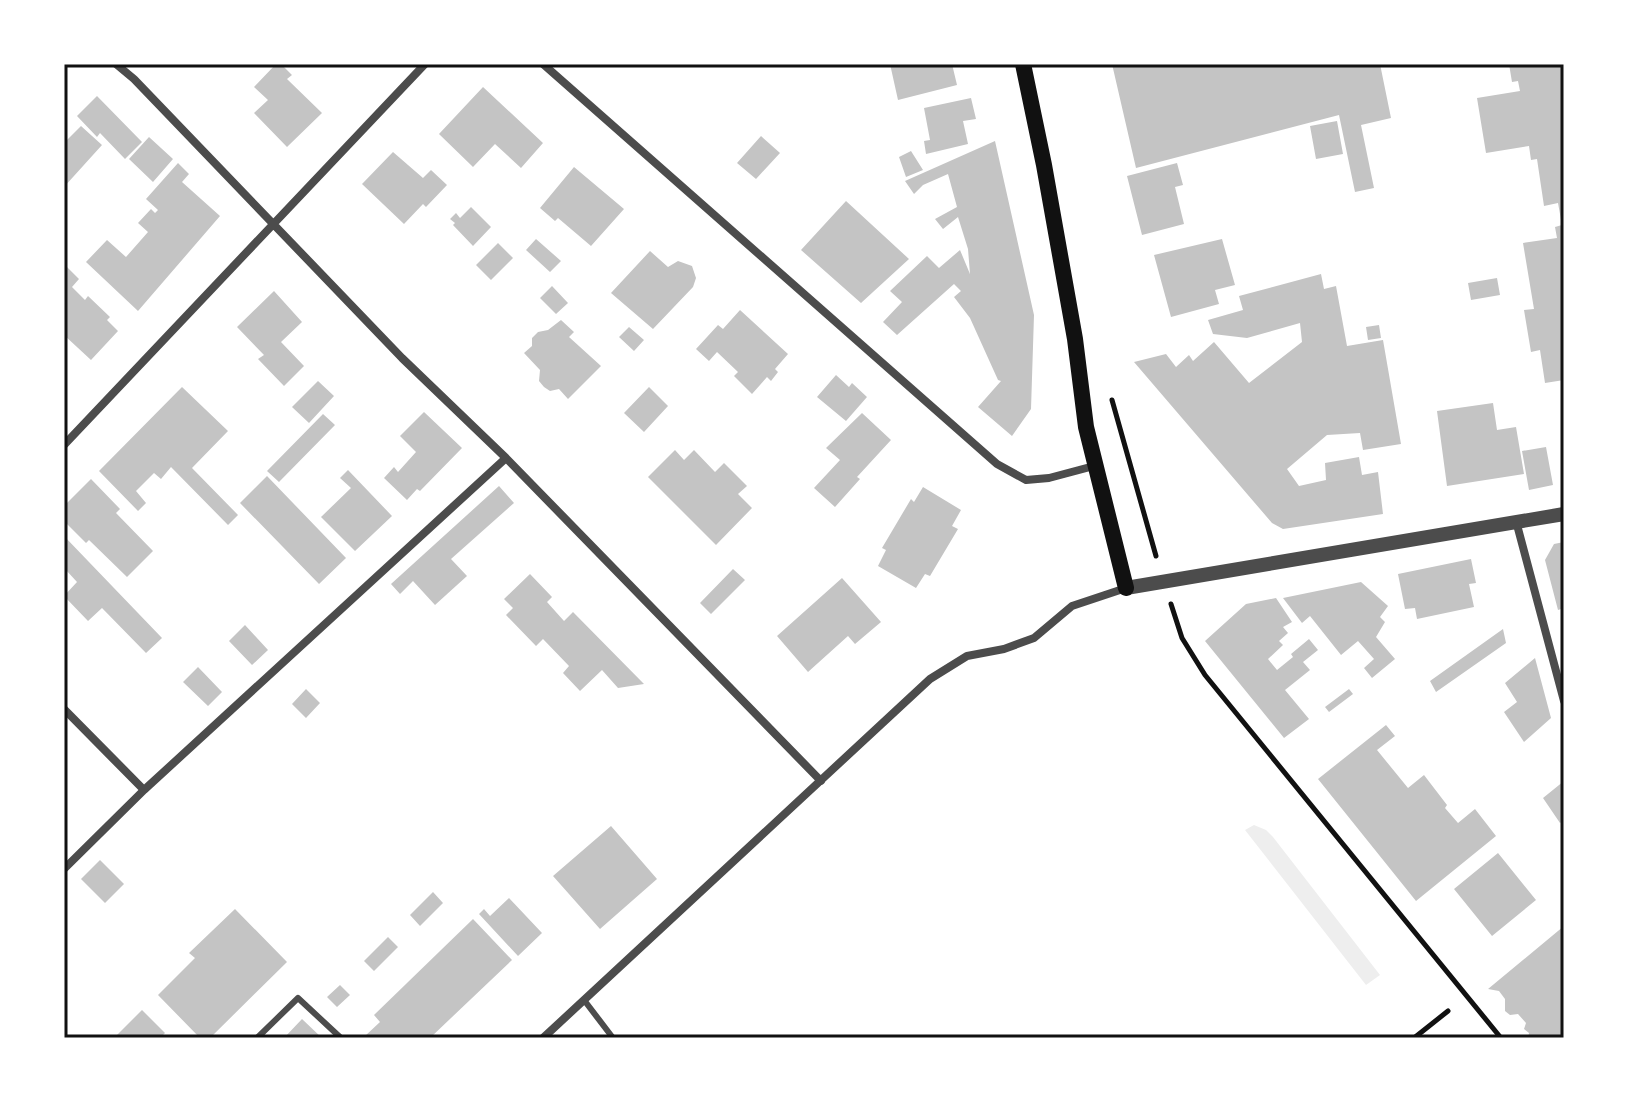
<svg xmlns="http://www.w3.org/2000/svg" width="1628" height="1102" viewBox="0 0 1628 1102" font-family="Overpass,sans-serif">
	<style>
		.green { fill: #eee }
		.building { fill: #c4c4c4 }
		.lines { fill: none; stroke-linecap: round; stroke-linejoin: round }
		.path { stroke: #111; stroke-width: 5 }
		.service { stroke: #4c4c4c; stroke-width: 6 }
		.minor { stroke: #4c4c4c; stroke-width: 8 }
		.tertiary { stroke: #4c4c4c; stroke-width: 14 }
		.secondary { stroke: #111; stroke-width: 16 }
		.neatline { fill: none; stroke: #111; stroke-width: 3 }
	</style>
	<rect width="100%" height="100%" fill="#fff"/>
	<path class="green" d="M1254 825 1266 830 1273 837 1380 975 1366 985 1245 830Z"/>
	<path class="building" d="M276 64H281L292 75 287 79 322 113 287 147 254 113 268 100 254 87Z
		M890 64H952L957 85 898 100Z
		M1112 64H1380L1391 118 1361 125 1374 188 1355 192 1339 115 1136 168Z
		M1509 64H1564V380L1545 383 1540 350 1531 352 1524 310 1534 309 1523 243 1557 238 1555 227 1562 225 1558 203 1544 206 1537 159 1531 160 1529 146 1486 153 1477 98 1520 91 1518 81 1512 82Z
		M483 87 543 143 521 168 495 144 473 167 439 134Z
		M97 96 142 142 125 159 100 133 97 137 77 116Z
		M971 98 976 119 963 121 968 144 926 154 924 141 930 140 924 108Z
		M1337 121 1343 154 1316 159 1310 126Z
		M81 126 102 145 64 187V143Z
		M761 136 780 153 756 179 737 163Z
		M149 137 173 159 153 182 129 159Z
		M995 141 1034 315 1031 409 1012 436 978 407 1001 381 998 380 970 318 954 297 961 291 954 284 897 335 883 322 902 302 890 291 927 256 939 268 960 250 970 274 968 249 958 217 943 229 935 219 957 207 948 174 923 185 914 194 905 181Z
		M911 151 923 170 906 177 899 157Z
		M393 152 423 178 431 170 447 185 426 207 423 204 404 224 362 184Z
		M178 163 189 174 182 182 220 216 138 311 86 262 107 240 126 257 148 232 138 223 151 209 155 213 158 210 146 199Z
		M1177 163 1183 185 1175 187 1184 224 1142 235 1127 176Z
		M574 167 624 209 591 246 558 218 555 221 540 208Z
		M846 201 909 259 861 303 801 250Z
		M471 207 491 227 473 246 453 225 455 223 450 219 456 213 460 218Z
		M536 239 561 261 550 272 526 250Z
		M1222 239 1235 285 1215 290 1219 304 1171 317 1154 255Z
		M498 243 513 258 491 280 476 265Z
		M650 251 668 267 678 261 692 266 696 278 693 287 653 329 611 293Z
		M64 264 79 279 72 287 85 300 88 296 110 317 107 320 118 331 91 360 64 335Z
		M1321 274 1324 289 1336 286 1347 346 1383 340 1401 444 1363 450 1360 433 1327 435 1287 469 1299 486 1326 480 1325 463 1359 457 1362 475 1378 472 1383 514 1283 529 1272 523 1134 362 1166 354 1176 367 1189 355 1193 361 1214 342 1249 383 1302 342 1300 323 1247 338 1213 334 1208 320 1243 310 1239 296Z
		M1497 278 1500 295 1471 300 1468 283Z
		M552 286 568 303 556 314 540 298Z
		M274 291 302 322 281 342 304 366 284 386 258 359 264 355 237 327Z
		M740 310 788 354 775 369 778 372 771 381 767 377 752 394 734 376 738 372 717 352 709 361 696 349 718 325 723 329Z
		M561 320 574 332 569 337 601 366 568 399 559 389 550 391 544 387 539 381 540 370 524 353 532 346V338L538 332 548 330Z
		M1379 325 1381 338 1368 340 1366 327Z
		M629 327 644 340 634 351 619 337Z
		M836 375 849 387 852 383 867 397 846 421 817 397Z
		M318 381 334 396 309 423 292 407Z
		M182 387 228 431 192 468 238 515 228 525 171 467 161 479 154 473 136 491 146 503 138 511 99 471Z
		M649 387 668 406 644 432 624 413Z
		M1493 403 1497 430 1516 427 1524 474 1447 486 1437 411Z
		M424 412 462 448 420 491 417 489 407 500 384 478 394 467 398 472 416 452 400 436Z
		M862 413 891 440 857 477 860 479 835 507 814 488 840 460 826 448Z
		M323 414 335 425 279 482 267 471Z
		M1546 447 1553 485 1529 490 1522 451Z
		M675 450 684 460 694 450 715 472 724 463 747 486 738 494 752 508 716 545 648 477Z
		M348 470 392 516 355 551 321 517 351 488 340 478Z
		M267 476 346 558 319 584 240 503Z
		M91 479 120 509 116 513 153 551 127 577 89 540 86 543 64 521V506Z
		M499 486 514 503 451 559 467 576 435 605 413 581 400 594 391 584Z
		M923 487 961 510 952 526 958 529 930 576 925 574 916 588 878 566 886 550 882 548 911 499 914 502Z
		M64 536 162 638 146 653 102 608 88 621 64 596 77 582 66 570 64 572Z
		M1564 542V608L1558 610 1545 560 1554 544Z
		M1471 559 1476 583 1469 584 1474 607 1417 619 1415 608 1405 609 1398 574Z
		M733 569 745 580 711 614 700 603Z
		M530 574 552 597 547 602 564 621 573 612 644 684 618 688 602 670 580 691 563 673 569 666 543 639 536 646 506 615 513 608 504 599Z
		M842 578 881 622 855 644 848 636 808 672 777 636Z
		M1361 582 1388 606 1380 617 1385 622 1376 637 1395 659 1372 678 1364 668 1374 659 1358 641 1341 655 1310 616 1302 623 1283 598Z
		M1276 598 1292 622 1283 627 1288 633 1279 641 1283 645 1268 659 1277 670 1293 657 1291 654 1309 639 1318 650 1303 662 1310 670 1285 690 1309 719 1284 738 1205 641 1246 604Z
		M245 625 268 650 252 665 229 641Z
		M1503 629 1506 643 1436 692 1430 681Z
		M1535 658 1551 718 1524 742 1504 712 1517 702 1505 683Z
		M198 667 222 692 208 706 183 682Z
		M306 689 320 703 306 718 292 704Z
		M1349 689 1353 694 1329 712 1325 707Z
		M1386 725 1395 736 1377 750 1408 788 1424 775 1447 805 1445 808 1458 823 1475 809 1496 836 1416 901 1318 779Z
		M1564 781V820L1560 823 1543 798Z
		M611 826 657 879 600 929 553 876Z
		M1498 853 1536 900 1492 936 1454 889Z
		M100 860 124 884 105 903 81 879Z
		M433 892 443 903 420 926 410 915Z
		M509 898 542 933 518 956 479 914 484 909 490 916Z
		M235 909 287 962 210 1038H200L158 995 195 958 189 953Z
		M473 919 512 960 430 1038H366L365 1036 380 1022 374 1015Z
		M1564 926V1038H1528L1529 1033 1524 1029 1526 1023 1518 1014 1510 1015 1505 1011V999L1499 991 1488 989Z
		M388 937 398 947 374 971 364 961Z
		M340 985 350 995 337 1007 327 997Z
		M142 1010 165 1033 160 1038H114Z
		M302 1019 322 1038H284Z"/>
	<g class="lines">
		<path class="path" d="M1112 400 1156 556
			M1171 604 1182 638 1205 675 1501 1038
			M1414 1038 1448 1011"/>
		<path class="service" d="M584 1000 613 1038
			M257 1038 298 998 341 1038"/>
		<path class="minor" d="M116 64 134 79 402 358 506 458 821 781
			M543 64 997 464 1026 480 1049 478 1094 466
			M64 445 425 64
			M1516 521 1564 701
			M64 709 144 790
			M64 869 144 790 506 458
			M543 1038 930 679 967 656 1004 649 1034 638 1072 606 1126 588"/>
		<path class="tertiary" d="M1126 588 1564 514"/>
		<path class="secondary" d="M1023 64 1044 165 1075 339 1086 427 1126 588"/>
	</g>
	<rect width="1628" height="1102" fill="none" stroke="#ffffff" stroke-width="132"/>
	<rect x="66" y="66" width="1496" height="970" class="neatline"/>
</svg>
